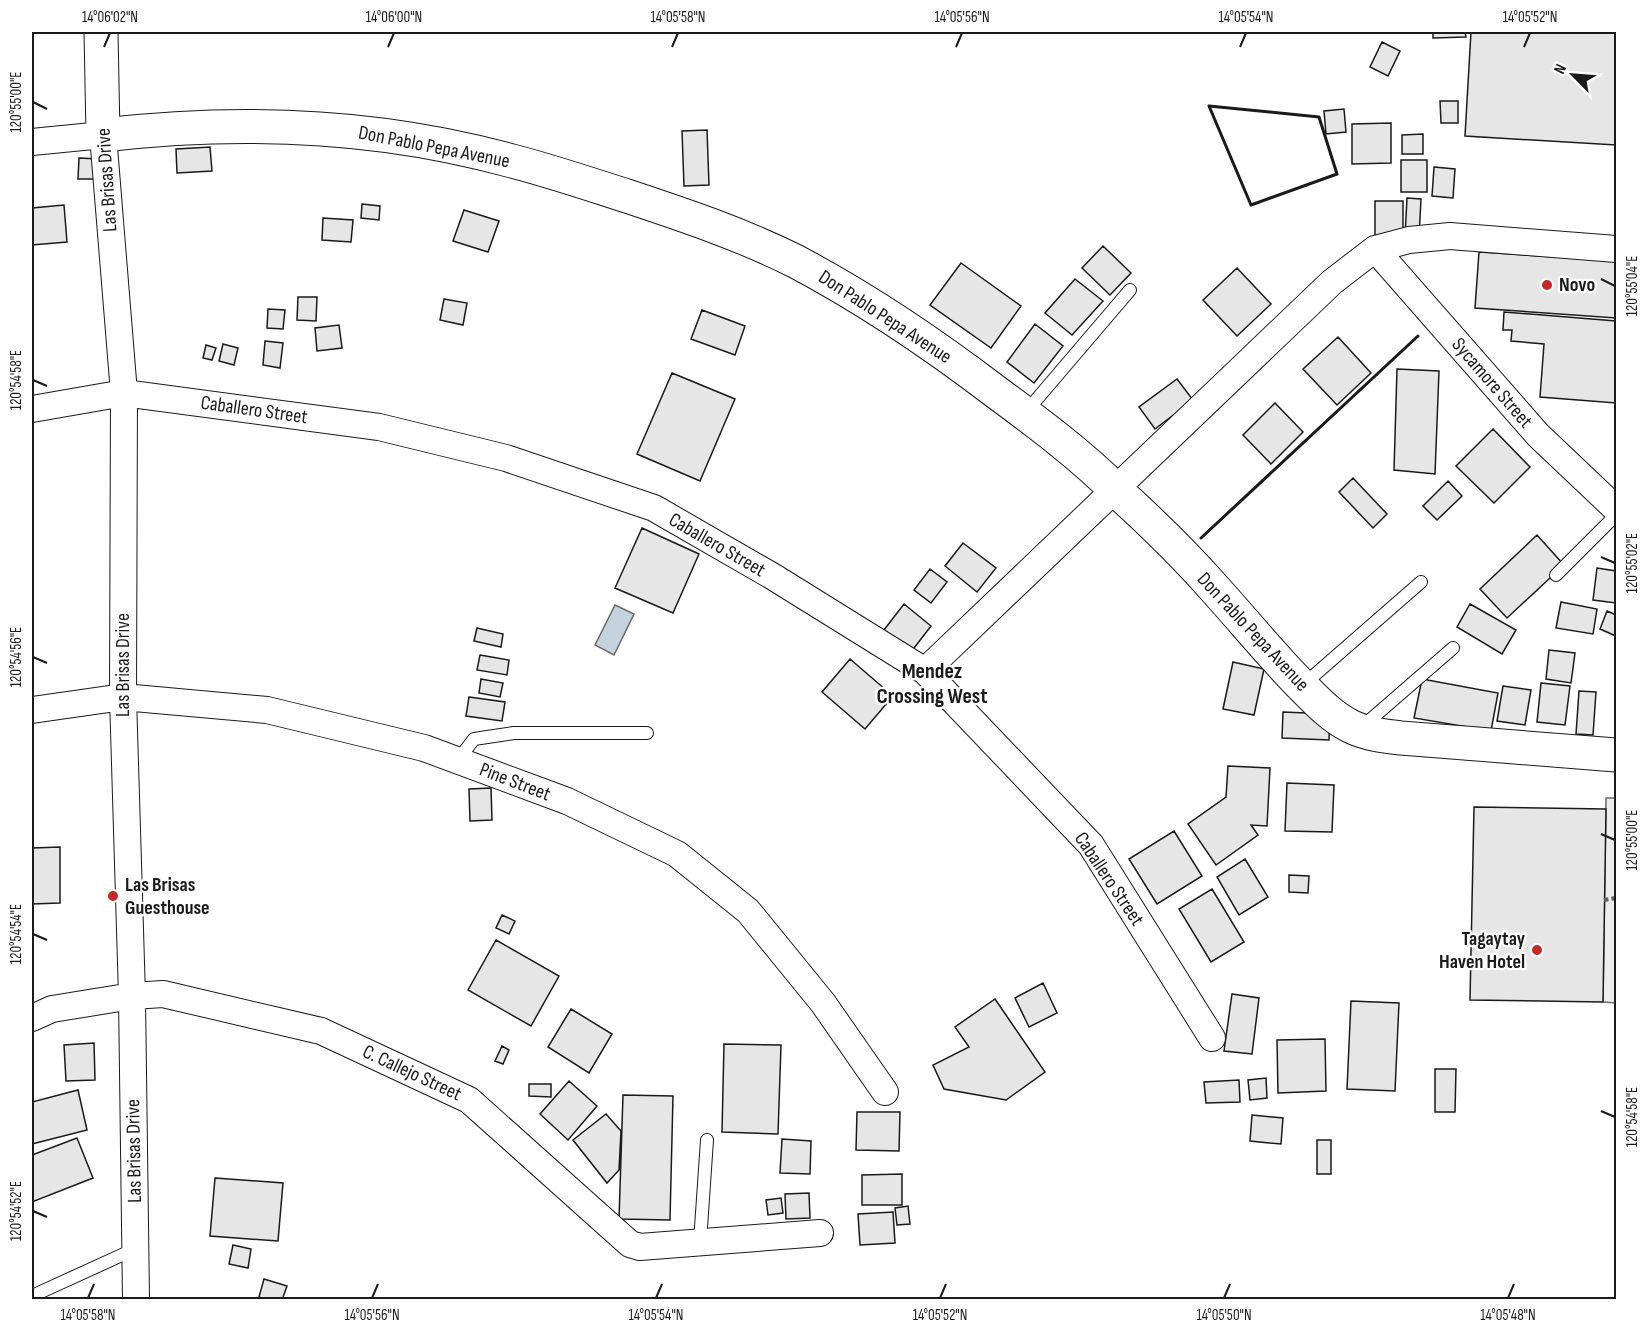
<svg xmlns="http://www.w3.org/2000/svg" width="1648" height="1331" viewBox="0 0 1648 1331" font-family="'Sofia Sans Condensed',sans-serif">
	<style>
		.parking { fill: #ededed; stroke: #6a6a6a; stroke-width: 1.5 }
		.water { fill: #c6d2dc; stroke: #6a6a6a; stroke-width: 1.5 }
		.building { fill: #e6e6e6; stroke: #1a1a1a; stroke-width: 1.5 }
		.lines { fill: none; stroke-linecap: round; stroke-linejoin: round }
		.lane-casing { stroke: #1a1a1a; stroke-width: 14 }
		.street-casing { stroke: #1a1a1a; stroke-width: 28 }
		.secondary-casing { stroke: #1a1a1a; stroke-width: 35 }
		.path { stroke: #5f5f5f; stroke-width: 4; stroke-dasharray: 4.5 3; stroke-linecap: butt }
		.lane { stroke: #fff; stroke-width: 12 }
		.street { stroke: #fff; stroke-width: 26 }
		.secondary { stroke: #fff; stroke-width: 33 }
		.wall { stroke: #1a1a1a; stroke-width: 3 }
		.ticks { fill: none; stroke: #1a1a1a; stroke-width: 2 }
		.poi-dot { fill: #c62828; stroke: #fff; stroke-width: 2 }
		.labels { text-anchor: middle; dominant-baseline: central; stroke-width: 4.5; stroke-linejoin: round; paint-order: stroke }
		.street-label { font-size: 20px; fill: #1a1a1a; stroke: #fff }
		.poi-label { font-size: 20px; font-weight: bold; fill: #1a1a1a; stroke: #fff; text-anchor: start }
		.quarter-label { font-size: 22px; font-weight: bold; fill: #1a1a1a; stroke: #fff }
		.neatline { fill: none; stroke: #1a1a1a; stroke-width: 2 }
		.ticks-label { font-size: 15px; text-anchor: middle; fill: #1a1a1a }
	</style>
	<rect width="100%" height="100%" fill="#fff"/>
	<path class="parking" d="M1606 798H1616V1003L1603 1002Z"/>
	<path class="water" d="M615 605 634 614 614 655 595 645Z"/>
	<path class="building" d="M1433 32H1465L1466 37 1433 38Z
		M1471 32H1616V145L1465 136Z
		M1382 42 1400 51 1388 76 1370 67Z
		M1440 101H1458V123H1441Z
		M1344 109 1346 132 1326 134 1324 111Z
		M1391 123V163L1352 164V124Z
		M707 130 709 185 684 186 682 131Z
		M1423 134V154H1402V135Z
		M210 147 212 171 177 173 176 149Z
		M79 158 98 159 97 179H78Z
		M1401 160H1427V192H1401Z
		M1434 167 1455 169 1453 198 1432 196Z
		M1407 198 1421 199 1419 237H1405Z
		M1375 201H1403V245H1375Z
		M362 204 380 206 379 220 361 218Z
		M64 205 67 242 32 245V208Z
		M464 210 499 221 488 252 453 241Z
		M323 218 353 220 351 242 322 240Z
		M1103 246 1131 273 1110 295 1082 268Z
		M1479 252 1616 261V318L1475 308Z
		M961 263 1021 306 991 348 930 305Z
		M1237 268 1271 304 1237 336 1203 300Z
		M1075 279 1103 301 1072 335 1045 313Z
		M298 297H317L316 321 297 320Z
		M444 299 467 303 463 325 440 320Z
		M268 309 285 310 283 329 267 328Z
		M702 310 745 326 735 355 691 339Z
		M1504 312 1616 321V403L1540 397 1544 344 1511 341 1512 330H1503Z
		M1035 324 1063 346 1034 383 1007 362Z
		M339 325 342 348 317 351 315 328Z
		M1338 337 1371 373 1337 405 1303 369Z
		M265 341 283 343 280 368 263 365Z
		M223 344 238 348 234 365 219 361Z
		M206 345 216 348 212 360 203 358Z
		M1397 369 1439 371 1435 474 1394 470Z
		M672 373 735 399 700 481 637 454Z
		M1177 379 1193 400 1155 429 1139 407Z
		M1275 403 1303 432 1271 464 1243 435Z
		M1493 429 1530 467 1494 503 1456 466Z
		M1353 478 1387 514 1373 528 1339 492Z
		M1448 481 1462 496 1437 520 1423 506Z
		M642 528 699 554 673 613 615 588Z
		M1537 535 1564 565 1507 618 1480 589Z
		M963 543 996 568 977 592 945 566Z
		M1597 568 1616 571V603L1593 600Z
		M930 569 947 582 931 603 914 590Z
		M1561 602 1597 609 1593 634 1556 628Z
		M904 604 931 626 911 652 884 630Z
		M1470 604 1516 630 1502 654 1457 627Z
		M1607 611 1616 615V636L1600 629Z
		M477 628 503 634 501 647 474 641Z
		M1549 650 1575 653 1571 683 1546 679Z
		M480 655 509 660 507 675 477 670Z
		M850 659 893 696 865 729 822 692Z
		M1233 662 1264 669 1254 715 1223 709Z
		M481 679 503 683 500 697 479 693Z
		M1422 679 1498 693 1491 731 1414 718Z
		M1541 683 1570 686 1565 725 1537 722Z
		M1503 686 1531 690 1525 725 1497 721Z
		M1579 691 1596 692 1593 735 1576 734Z
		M469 697 505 702 502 721 466 716Z
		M1283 712 1330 714 1329 740 1282 738Z
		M1228 766 1270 768 1267 826 1251 825 1258 835 1216 865 1188 824 1226 797Z
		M1287 783 1334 785 1332 832 1285 831Z
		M491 788 492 820 470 821 469 789Z
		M1474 807 1606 809 1603 1002 1470 1000Z
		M1174 831 1202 876 1157 904 1129 859Z
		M60 847V903L32 904V848Z
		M1245 859 1268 897 1239 915 1217 877Z
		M1289 875 1309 876 1308 893 1289 892Z
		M1212 889 1244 942 1211 962 1179 909Z
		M502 915 515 921 509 934 496 928Z
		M496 940 559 976 531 1026 468 990Z
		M1043 983 1057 1013 1029 1027 1015 998Z
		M1232 994 1259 998 1252 1054 1224 1051Z
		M995 999 1045 1072 1006 1100 944 1089 933 1065 969 1047 955 1027Z
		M1351 1001 1399 1003 1395 1091 1347 1089Z
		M571 1009 612 1034 589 1073 548 1047Z
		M1325 1039 1326 1091 1278 1093 1277 1040Z
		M94 1043 95 1080 66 1081 64 1045Z
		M724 1044 781 1045 778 1134 722 1132Z
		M502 1046 509 1050 503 1064 495 1061Z
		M1435 1069H1456L1455 1112H1435Z
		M1266 1078 1267 1098 1250 1100 1248 1080Z
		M1239 1080 1240 1102 1206 1103 1204 1082Z
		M569 1081 597 1106 568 1140 540 1114Z
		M529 1084H551V1097L529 1096Z
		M78 1090 87 1130 32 1144V1102Z
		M623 1095 673 1096 670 1220 619 1219Z
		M857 1112H900L899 1151 856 1150Z
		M606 1114 621 1131 619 1170 607 1183 573 1140Z
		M1252 1115 1283 1118 1281 1144 1250 1141Z
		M77 1138 93 1178 32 1202V1155Z
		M782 1139 811 1141 810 1174 780 1173Z
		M1317 1140H1331V1174H1317Z
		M902 1174V1205H862V1175Z
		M215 1178 283 1183 278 1241 210 1236Z
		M809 1193 810 1218 786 1219 785 1194Z
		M781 1198 783 1213 768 1215 766 1200Z
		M908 1206 910 1224 897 1225 895 1208Z
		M893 1212 895 1243 860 1245 858 1214Z
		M233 1245 251 1249 248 1268 229 1264Z
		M264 1279 287 1286 282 1300H267L259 1297Z"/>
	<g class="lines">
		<g class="lane-casing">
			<path id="lane" d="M1025 413 1130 290
				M1556 575 1616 515
				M1303 685 1421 582
				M1362 727 1453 648
				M458 760 474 739 514 733H647
				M700 1242 707 1140
				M32 1296 135 1249"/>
		</g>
		<g class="street-casing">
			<path id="street" d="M32 142 103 135 124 393 123 697 132 996 136 1300
				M1375 249 1538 435 1616 509
				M32 409 124 393 379 427 506 458 654 508 772 576 925 671 1091 845 1212 1038
				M925 671 1332 282 1375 249 1409 240 1450 236 1616 249
				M32 710 123 697 267 710 424 748 567 801 677 854 748 911 823 1003 885 1092
				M32 1018 52 1009 132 996 163 994 321 1031 469 1100 630 1244 640 1247 820 1233"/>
		</g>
		<g class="secondary-casing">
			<path id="secondary" d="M101 32 103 135C240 119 378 124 512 161 551 171 589 184 627 196 684 215 741 234 795 261 865 298 933 344 996 392 1038 423 1081 455 1118 492 1151 522 1184 554 1214 588 1242 619 1269 652 1299 683 1314 698 1330 716 1350 726 1366 734 1383 736 1401 738L1616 755"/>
		</g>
		<path class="path" d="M1604 900 1616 898"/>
		<use href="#lane" class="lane"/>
		<use href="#street" class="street"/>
		<use href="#secondary" class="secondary"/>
		<path class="wall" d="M1209 106 1319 117 1337 174 1251 205Z
			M1201 538 1418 336"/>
	</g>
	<path class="ticks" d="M104 47 110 33M388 47 394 33M672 47 678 33M956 47 962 33M1240 47 1246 33M1524 47 1530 33M33 102 47 109M1601 279 1615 286M33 380 47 386M1601 557 1615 563M33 657 47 663M1601 834 1615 840M33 934 47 940M1601 1111 1615 1117M33 1211 47 1217M88 1298 94 1284M372 1298 378 1284M656 1298 662 1284M940 1298 946 1284M1224 1298 1230 1284M1508 1298 1514 1284"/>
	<g class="poi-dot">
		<circle cx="1547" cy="285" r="6"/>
		<circle cx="113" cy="896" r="6"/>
		<circle cx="1537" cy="950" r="6"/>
	</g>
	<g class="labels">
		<g class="street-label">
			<text transform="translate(434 147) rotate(11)">Don Pablo Pepa Avenue</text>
			<text transform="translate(107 180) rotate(-94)">Las Brisas Drive</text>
			<text transform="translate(885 317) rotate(33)">Don Pablo Pepa Avenue</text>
			<text transform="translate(1492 383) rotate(49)">Sycamore Street</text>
			<text transform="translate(254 410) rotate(8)">Caballero Street</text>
			<text transform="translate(717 545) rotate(30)">Caballero Street</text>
			<text transform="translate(1253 632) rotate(47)">Don Pablo Pepa Avenue</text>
			<text transform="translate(123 665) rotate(-90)">Las Brisas Drive</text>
			<text transform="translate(515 782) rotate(21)">Pine Street</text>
			<text transform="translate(1109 879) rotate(56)">Caballero Street</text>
			<text transform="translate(412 1073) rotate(25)">C. Callejo Street</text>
			<text transform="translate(134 1151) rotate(-91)">Las Brisas Drive</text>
		</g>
		<g class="poi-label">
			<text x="1559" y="285">Novo</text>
			<text x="125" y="885">Las Brisas<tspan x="125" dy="23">Guesthouse</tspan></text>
			<text x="1525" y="939" text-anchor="end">Tagaytay<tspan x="1525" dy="23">Haven Hotel</tspan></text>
		</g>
		<g class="quarter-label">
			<text x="932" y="671">Mendez<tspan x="932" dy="25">Crossing West</tspan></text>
		</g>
	</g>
	<rect width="1648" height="1331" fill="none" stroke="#ffffff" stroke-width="66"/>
	<g transform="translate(1573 75) rotate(295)" stroke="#ffffff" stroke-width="4.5" paint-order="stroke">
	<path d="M0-4.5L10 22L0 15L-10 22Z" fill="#1a1a1a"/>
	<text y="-9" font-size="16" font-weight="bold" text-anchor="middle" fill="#1a1a1a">N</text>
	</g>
	<rect x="33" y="33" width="1582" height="1265" class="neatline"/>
	<g class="ticks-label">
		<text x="110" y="22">14°06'02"N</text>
		<text x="394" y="22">14°06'00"N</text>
		<text x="678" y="22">14°05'58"N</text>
		<text x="962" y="22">14°05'56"N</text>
		<text x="1246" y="22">14°05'54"N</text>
		<text x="1530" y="22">14°05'52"N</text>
		<text transform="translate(16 102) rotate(-90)" y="5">120°55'00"E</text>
		<text transform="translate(1632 286) rotate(-90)" y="5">120°55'04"E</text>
		<text transform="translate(16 380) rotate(-90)" y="5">120°54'58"E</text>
		<text transform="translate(1632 563) rotate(-90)" y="5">120°55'02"E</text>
		<text transform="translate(16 657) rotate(-90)" y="5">120°54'56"E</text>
		<text transform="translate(1632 840) rotate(-90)" y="5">120°55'00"E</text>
		<text transform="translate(16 934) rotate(-90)" y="5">120°54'54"E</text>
		<text transform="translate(1632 1117) rotate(-90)" y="5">120°54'58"E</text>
		<text transform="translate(16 1211) rotate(-90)" y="5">120°54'52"E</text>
		<text x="88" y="1320">14°05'58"N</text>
		<text x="372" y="1320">14°05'56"N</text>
		<text x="656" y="1320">14°05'54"N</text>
		<text x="940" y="1320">14°05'52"N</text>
		<text x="1224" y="1320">14°05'50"N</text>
		<text x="1508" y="1320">14°05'48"N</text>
	</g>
</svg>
